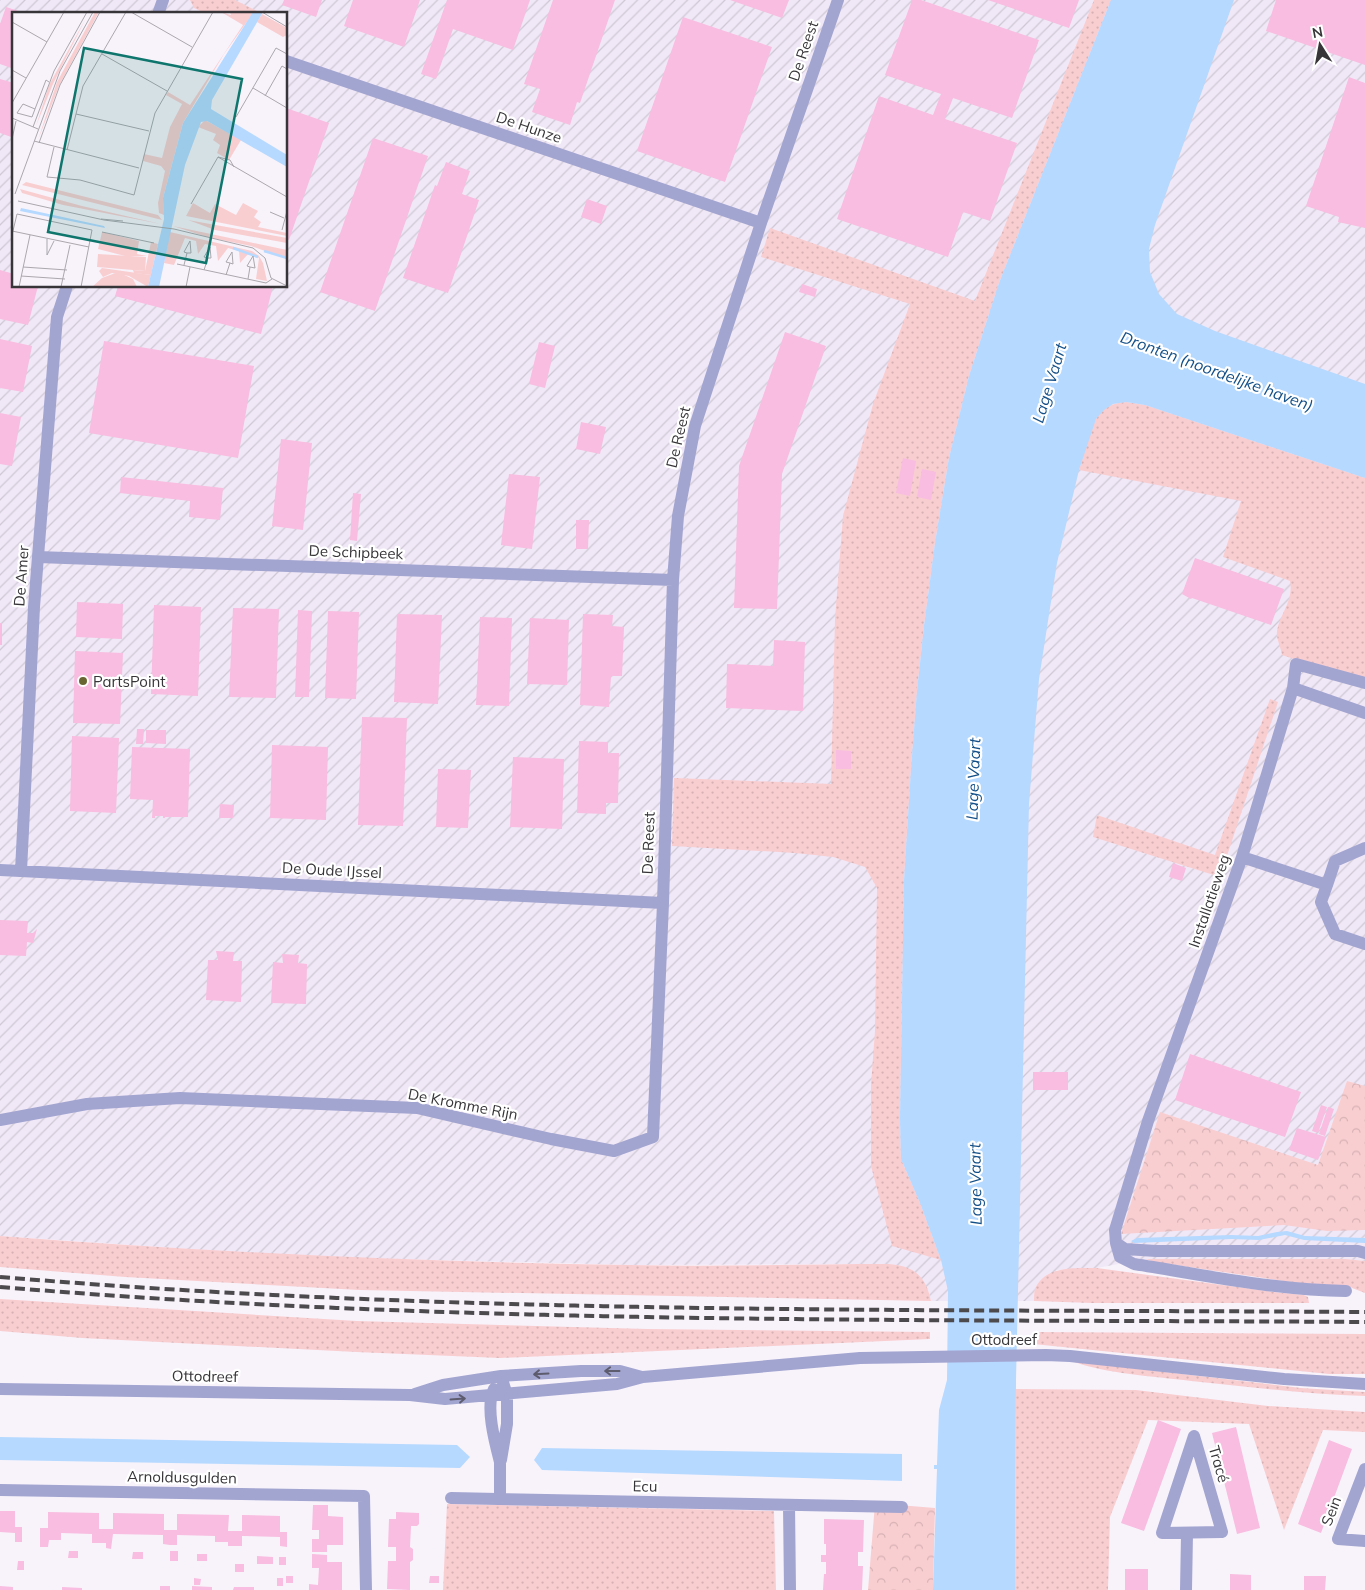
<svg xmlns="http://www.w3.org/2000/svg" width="1365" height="1590" viewBox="0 0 1365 1590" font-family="Mulish,sans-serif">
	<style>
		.industrial { fill: url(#industrial-furrows); fill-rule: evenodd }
		.grass { fill: url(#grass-dots) }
		.forest { fill: url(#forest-crowns) }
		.water { fill: #b6d9ff }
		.building { fill: #f8bde0 }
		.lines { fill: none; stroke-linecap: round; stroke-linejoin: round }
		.minor { stroke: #a3a5d1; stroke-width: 12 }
		.rail { stroke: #4d4a4e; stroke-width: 4; stroke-dasharray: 10 5; stroke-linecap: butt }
		.oneway { stroke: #5d5c6e }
		.poi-dot { fill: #696532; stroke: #fff; stroke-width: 2 }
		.labels { text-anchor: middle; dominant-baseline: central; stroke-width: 4.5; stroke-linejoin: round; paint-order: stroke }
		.street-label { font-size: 15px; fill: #373538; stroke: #fff }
		.poi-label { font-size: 15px; fill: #373538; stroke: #fff; text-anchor: start }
		.water-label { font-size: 16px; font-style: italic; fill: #145088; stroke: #fff }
		.inset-river { fill: none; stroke: #b6d9ff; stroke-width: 2.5 }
		.inset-road { fill: none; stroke: #aba7ad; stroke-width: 1 }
		.view { fill: #0f766e; fill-opacity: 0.15; stroke: #0f766e; stroke-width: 2.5 }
		.inset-edge { fill: none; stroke: #373538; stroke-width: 2.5 }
	</style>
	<defs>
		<pattern id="industrial-furrows" width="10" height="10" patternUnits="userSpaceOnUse" patternTransform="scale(1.25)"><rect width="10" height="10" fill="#f1e8f7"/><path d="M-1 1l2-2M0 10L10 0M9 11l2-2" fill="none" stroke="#cfc8d4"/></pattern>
		<pattern id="grass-dots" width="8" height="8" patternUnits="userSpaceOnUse" patternTransform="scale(1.25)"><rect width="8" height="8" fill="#f9ced1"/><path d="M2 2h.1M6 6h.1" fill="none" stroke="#d6b2b4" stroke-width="1.8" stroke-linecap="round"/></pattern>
		<pattern id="forest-crowns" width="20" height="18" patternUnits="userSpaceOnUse" patternTransform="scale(1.25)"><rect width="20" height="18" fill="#f9ced1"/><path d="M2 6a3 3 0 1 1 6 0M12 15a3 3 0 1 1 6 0" fill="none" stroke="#d6b2b4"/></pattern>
	</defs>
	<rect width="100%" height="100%" fill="#f8f3fb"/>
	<path class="industrial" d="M0 0H1365V1261L1346 1259H1145L1097 1268 1057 1270 1035 1289 1034 1301H931L928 1290 889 1264 631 1265 358 1258 232 1252 0 1236ZM14 14H286V286H14Z"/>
	<path class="grass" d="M190 0H235L263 14H207L194 8Z
		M1094 0H1111L999 283 969 376 949 458 935 543 924 626 917 691 911 769 904 880 900 1119 901 1159 920 1203 941 1260 892 1246 871 1166V1085L875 1031 877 888 865 867 833 857 795 853 672 846 674 778 831 784 835 619 843 516 873 404 910 304 761 257 770 228 975 301Z
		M1126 402 1145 405 1365 478V683L1282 655C1281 648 1276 638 1277 631 1280 613 1294 601 1290 581L1223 557 1241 501 1079 470C1085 453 1090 420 1104 409 1111 404 1118 403 1126 402Z
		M1270 699 1278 702 1220 877 1093 837 1097 815 1215 855Z
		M0 1236C210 1252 420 1262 630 1265 716 1267 803 1264 889 1264 914 1266 926 1276 931 1301L359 1290 125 1277 0 1267Z
		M1145 1259H1346L1365 1261V1293L1347 1286 1324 1287 1155 1262Z
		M1097 1268 1273 1292 1304 1295 1308 1297 1309 1303H1092L1034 1301C1034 1298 1034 1292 1035 1289 1045 1265 1076 1268 1097 1268Z
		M0 1299 357 1321 648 1329 930 1332V1339L500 1358 356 1352 82 1338 0 1331Z
		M1034 1332 1365 1334V1374H1329L1033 1344Z
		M1071 1361 1301 1388 1365 1392V1396C1307 1394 1249 1387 1191 1381 1151 1376 1108 1374 1071 1361Z
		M1016 1389 1136 1390 1268 1406 1365 1412V1432L1323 1430 1284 1530 1249 1424 1148 1420 1110 1517 1108 1590H1015Z
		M447 1504 774 1511 776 1590H443Z"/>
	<path class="forest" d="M1347 1081 1365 1086V1230L1327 1231 1284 1225 1121 1234 1160 1112 1318 1165Z
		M875 1503 935 1508 933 1590H868Z"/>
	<path class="water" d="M1111 0H1234L1155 225 1149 249 1150 272 1159 294 1177 314 1215 331 1365 384V478L1145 405 1126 402 1113 404 1104 410 1096 419 1079 470 1057 563 1039 679 1029 804 1016 1380 1015 1590H933L937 1469H934V1465H937L939 1410 947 1380 948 1291 941 1260 920 1203 901 1159 900 1119 904 880 911 769 917 691 924 626 935 543 949 458 969 376 999 283Z
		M1287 1231 1305 1236 1365 1238V1243L1304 1240 1285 1235 1259 1240 1232 1239 1134 1243 1131 1241 1137 1238 1231 1235 1258 1236 1277 1232Z
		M0 1437 457 1445 470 1457 460 1468 0 1460Z
		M542 1448 902 1454V1481L542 1470 534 1460Z"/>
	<path class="building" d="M284 0H322L316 17 282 5Z
		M353 0H420L404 47 344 26Z
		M447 0H530L513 50 453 29 436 79 421 74Z
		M553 0H615L580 103 577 102 570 125 532 112 540 89 524 84Z
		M730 0H789L782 18Z
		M912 0H921L1039 40 1012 118 953 98 945 119 1017 143 990 221 963 212 948 257 837 219 879 96 933 115 941 94 885 75Z
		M988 0H1079L1069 28Z
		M1276 0H1365V65L1266 31Z
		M6 7 25 13 14 14V69L0 64V24Z
		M683 17 772 47 725 182 637 151Z
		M1349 77 1365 83V228L1338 222 1339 217 1306 206Z
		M0 79 14 83V138L0 133Z
		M286 108 329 123 289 240 286 239Z
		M373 138 428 156 375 311 320 292Z
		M446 162 470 171 462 194 479 200 448 293 403 278 435 185 437 186Z
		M587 199 607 206 601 224 581 217Z
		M0 270 14 274V286H38L28 325 0 319Z
		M802 284 817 289 815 297 799 292Z
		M118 286H273L261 334 115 296Z
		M785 332 826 346 782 474 777 609 734 608 739 466Z
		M0 339 32 346 23 392 0 388Z
		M104 341 254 366 238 458 89 433Z
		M539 342 555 346 545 388 529 384Z
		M0 413 21 417 12 466 0 464Z
		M581 422 606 427 600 454 576 449Z
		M281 439 312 443 303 530 272 526Z
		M903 458 916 461 910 496 896 493Z
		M922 469 936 472 931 500 917 497Z
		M509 474 540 477 532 549 501 545Z
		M121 477 223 488 220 520 189 517 190 501 120 493Z
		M353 493 361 494 357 541 350 540Z
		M576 520H589L588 549H576Z
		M1195 558 1284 589 1271 625 1192 598 1191 599 1182 594Z
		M77 602 123 604 122 639 76 637Z
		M154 605 201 607 198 696 151 694Z
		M233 608 279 609 276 698 229 697Z
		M298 610 312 611 309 697H295Z
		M328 611 359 612 356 699 325 698Z
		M397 614 442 615 438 704 394 702Z
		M583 614 613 615 612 626 624 627 622 676H611L609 707 580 705Z
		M480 617 512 618 509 706 476 705Z
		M530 618 569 620 567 685 527 684Z
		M0 623H2V645H0Z
		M774 640 805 642 803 711 726 708 727 664 773 666Z
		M75 651 123 653 120 724 73 723Z
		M362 717 407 718 403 826 358 825Z
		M137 729H144L143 744H136Z
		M146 730H166V744L146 743Z
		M72 736 119 738 116 813 70 811Z
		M579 741 608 742V753H619L618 803H606V814L577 813Z
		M272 745 328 747 326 820 270 818Z
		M132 747 190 749 188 817H165V818H163V816H155V818H152L153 800 130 799Z
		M836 750 851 751V769H836Z
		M513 757 564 759 562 829 510 827Z
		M438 769 471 770 468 828 436 827Z
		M220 804 234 805 233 818H219Z
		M1173 863 1186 868 1182 881 1169 877Z
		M0 920 28 921 27 933H33L37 929 33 943 27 942 26 956 0 955Z
		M216 951 234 952 233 961H242L241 1002 206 1000 208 960H218Z
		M282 954 299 955 298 963 307 964 306 1004 271 1003 273 962 283 963Z
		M1190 1054 1301 1092 1285 1137 1175 1100Z
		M1033 1072H1068V1090H1033Z
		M1321 1105 1327 1107 1318 1133 1312 1131Z
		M1328 1107 1334 1109 1325 1136 1319 1134Z
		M1297 1128 1326 1137 1318 1160 1289 1150Z
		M1158 1420 1181 1429 1144 1531 1121 1523Z
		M1236 1427 1260 1528 1237 1534 1212 1433Z
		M1329 1440 1352 1449 1321 1533 1298 1524Z
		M313 1505H328V1516L343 1517V1545H327V1552H312V1539H319V1530H312Z
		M0 1511H15V1527H22V1542H15V1533L0 1532Z
		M48 1512 99 1513V1529H113V1513L164 1514V1530H177V1514L229 1515 228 1531H242V1515L280 1516V1532H287V1547L280 1546V1537L242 1536V1546H228V1542H215V1536L177 1535V1545H170L163 1544V1535L113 1534 111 1549 106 1548V1543H92V1534L61 1533V1540H49L48 1547H40V1528H48Z
		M396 1512 419 1513V1524L417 1526H411L410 1547 413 1549V1560L410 1562V1590L387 1589 388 1561H396V1547H388L389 1519H396Z
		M824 1519 864 1520 863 1552H858V1566H863L862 1590H823L824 1574H826V1562H821V1555H826V1544H824Z
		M69 1551H78V1558H68Z
		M170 1551H178V1561H170Z
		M133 1552H143V1559H132Z
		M197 1554H207V1561H197Z
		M312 1554 327 1555V1562H342V1590H309V1584L318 1585 319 1568H312Z
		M257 1556 273 1557V1564H257Z
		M279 1557H286V1565H279Z
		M18 1561H24V1570H17Z
		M235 1564H244V1572H235Z
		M1125 1569H1148V1590H1125Z
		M1230 1574 1251 1575V1590H1230Z
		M286 1576H293V1583H286Z
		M430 1576H439V1583H429Z
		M1304 1576H1326L1325 1590H1304Z
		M194 1578 201 1579 200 1585H194Z
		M277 1578H283V1586H277Z
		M0 1586 13 1587V1590H0Z
		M160 1586H170V1590H160Z
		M192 1586 212 1587V1590H192Z
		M62 1587 82 1588V1590H62Z
		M234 1587H254V1590H233Z"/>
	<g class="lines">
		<path class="minor" d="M158 14 163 0
			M286 61 761 223
			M38 557 673 580
			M1365 683 1296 664 1293 688 1242 857 1148 1121 1115 1230 1116 1243 1125 1249 1156 1251H1358L1365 1253
			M1293 688 1365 713
			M1242 857 1327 885 1335 861 1365 848
			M0 870 663 903
			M21 871 34 607 57 317 67 286
			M1327 885 1321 902 1335 934 1365 944
			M0 1120 87 1104 180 1098 417 1108 551 1139 614 1151 653 1137 663 903 673 580 678 516 695 426 761 223 838 0
			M1116 1243 1120 1257 1134 1264C1204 1275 1275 1290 1346 1291
			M0 1389 410 1395 445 1399 617 1384 643 1377 860 1358 1046 1355 1070 1356 1284 1379 1365 1384
			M494 1389C485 1406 495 1443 500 1462
			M415 1394 443 1385 501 1376 581 1371H620L642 1377
			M1194 1436 1222 1532 1162 1533Z
			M501 1460 507 1424V1395L501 1376
			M1365 1469 1338 1539 1365 1541
			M0 1490 364 1496 366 1590
			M451 1498 902 1507
			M500 1499V1454
			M789 1505 790 1590
			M1186 1590 1187 1534"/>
		<path class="rail" d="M0 1277C454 1315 910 1309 1365 1312
			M0 1287C454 1325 910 1319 1365 1322"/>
	</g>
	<defs><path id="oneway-shaft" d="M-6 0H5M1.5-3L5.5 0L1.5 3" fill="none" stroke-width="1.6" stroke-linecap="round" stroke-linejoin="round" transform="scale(1.25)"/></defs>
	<g class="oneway">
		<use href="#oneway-shaft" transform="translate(612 1371) rotate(-180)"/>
		<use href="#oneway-shaft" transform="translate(541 1374) rotate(177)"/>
		<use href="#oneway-shaft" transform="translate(458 1399) rotate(-4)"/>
	</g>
	<circle class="poi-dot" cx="83" cy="681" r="5"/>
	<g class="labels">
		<g class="street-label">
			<text transform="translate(803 51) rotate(-71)">De Reest</text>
			<text transform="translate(529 127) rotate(19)">De Hunze</text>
			<text transform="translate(678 437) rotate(-77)">De Reest</text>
			<text transform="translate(356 552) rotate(2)">De Schipbeek</text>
			<text transform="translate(21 576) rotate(-86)">De Amer</text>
			<text transform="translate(648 843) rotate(-88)">De Reest</text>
			<text transform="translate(332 870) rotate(3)">De Oude IJssel</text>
			<text transform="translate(1209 901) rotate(-71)">Installatieweg</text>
			<text transform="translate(463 1104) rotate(11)">De Kromme Rijn</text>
			<text x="1004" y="1339">Ottodreef</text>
			<text transform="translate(205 1376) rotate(1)">Ottodreef</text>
			<text transform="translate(1219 1464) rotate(74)">Tracé</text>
			<text transform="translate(182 1477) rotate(1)">Arnoldusgulden</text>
			<text transform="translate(645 1486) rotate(1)">Ecu</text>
			<text transform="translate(1331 1511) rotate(-69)">Sein</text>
		</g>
		<g class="poi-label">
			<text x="93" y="681">PartsPoint</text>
		</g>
		<g class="water-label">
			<text transform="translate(1217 371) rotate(20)">Dronten (noordelijke haven)</text>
			<text transform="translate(1049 383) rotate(-73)">Lage Vaart</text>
			<text transform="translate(973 779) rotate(-88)">Lage Vaart</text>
			<text transform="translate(975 1184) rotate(-91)">Lage Vaart</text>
		</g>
	</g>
	<g transform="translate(12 12)">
		<rect width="275" height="275" fill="#f8f3fb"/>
		<path d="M83 0H87L47 74 26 128 45 70ZM209 0 219 3 218 0H242L212 42 171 111 151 186 152 203 147 201 146 191 153 159 149 154 131 149 132 142 150 146 158 115 170 92 154 83 156 80 178 93 231 13ZM250 2 275 16V23L271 25 245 10ZM74 6 41 72 24 114 37 73ZM193 108 229 128 217 148 205 141 208 133 201 128 204 122 186 115ZM14 170 146 203 150 208 10 173ZM8 177 70 194 149 212 51 193 10 181ZM176 208 275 226V231L203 218ZM161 214 275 238V247L239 234 195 225ZM90 220 127 229 125 242 135 244H113L86 237ZM158 220 240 239 247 244 251 251 255 269 244 267 247 246 237 241 228 251 227 239 216 236 206 249 204 234 193 232 186 242 184 229 173 226 162 253 152 251ZM90 256 139 263 136 275 117 264 100 261 91 265 87 259Z" fill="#f9ced1"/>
		<path d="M181 191 198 201 203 192 224 203 231 191 246 199 242 205 249 210 246 215 275 221V224L174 204ZM139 230 146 232 139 263 122 261 121 258 133 259Z" fill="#f9ced1"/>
		<path d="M86 242 134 245 133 259 85 255ZM106 260 121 267 125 275H80L90 266Z" fill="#f9ced1"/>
		<path d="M241 0H251L200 88 199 97 275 143V155L195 109 189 110 173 153 147 275H136L152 207 151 186 171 111ZM9 196 92 214 93 216 8 199Z" fill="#b6d9ff"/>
		<path class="inset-river" d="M221 236 246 245M252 239 275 246"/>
		<path class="inset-road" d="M119 0 180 35M250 0 275 15M0 10 35 30M90 42 155 79M0 58 14 66M241 76 275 96M253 84 270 54 275 57M0 91 52 0M11 92 23 97 20 105 5 101ZM23 97 34 68 37 70M64 102 137 119M224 105 264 36 275 42M0 106 26 117M21 115 42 59 75 0M0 127 4 109M22 129 127 156M27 131 48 73 88 0M42 135 35 165 68 168 122 183 143 101 201 0M55 138 71 74 114 0M206 145 275 185M206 145 218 148 222 155M3 182 48 59 81 0M6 189 92 208 162 217 241 236 253 246 259 266 275 274M179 192 206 145M258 200 272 206M89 207 111 209M270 218 275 199M0 219 77 235M90 220 142 231M0 223 5 202 80 218 69 275M35 227V243L42 229M165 252 254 271 260 267M172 253 175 241 172 240 178 229 179 241H175M11 255 55 258M192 258 196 246H199L198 235 192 245 196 246M214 263 218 251 214 250 220 240 221 252 218 251M9 264 53 267M236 267 238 255 235 254 241 244 243 256 238 255M7 275 18 223M49 275 58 233M174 275 178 255"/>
		<path class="view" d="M72 36 230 67 194 251 36 220Z"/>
		<rect width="275" height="275" class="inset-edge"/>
	</g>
	<g transform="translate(1320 45) rotate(349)" stroke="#ffffff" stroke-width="4" paint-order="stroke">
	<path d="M0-4L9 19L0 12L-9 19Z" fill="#373538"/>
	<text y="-8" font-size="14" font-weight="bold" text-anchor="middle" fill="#373538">N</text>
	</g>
</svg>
